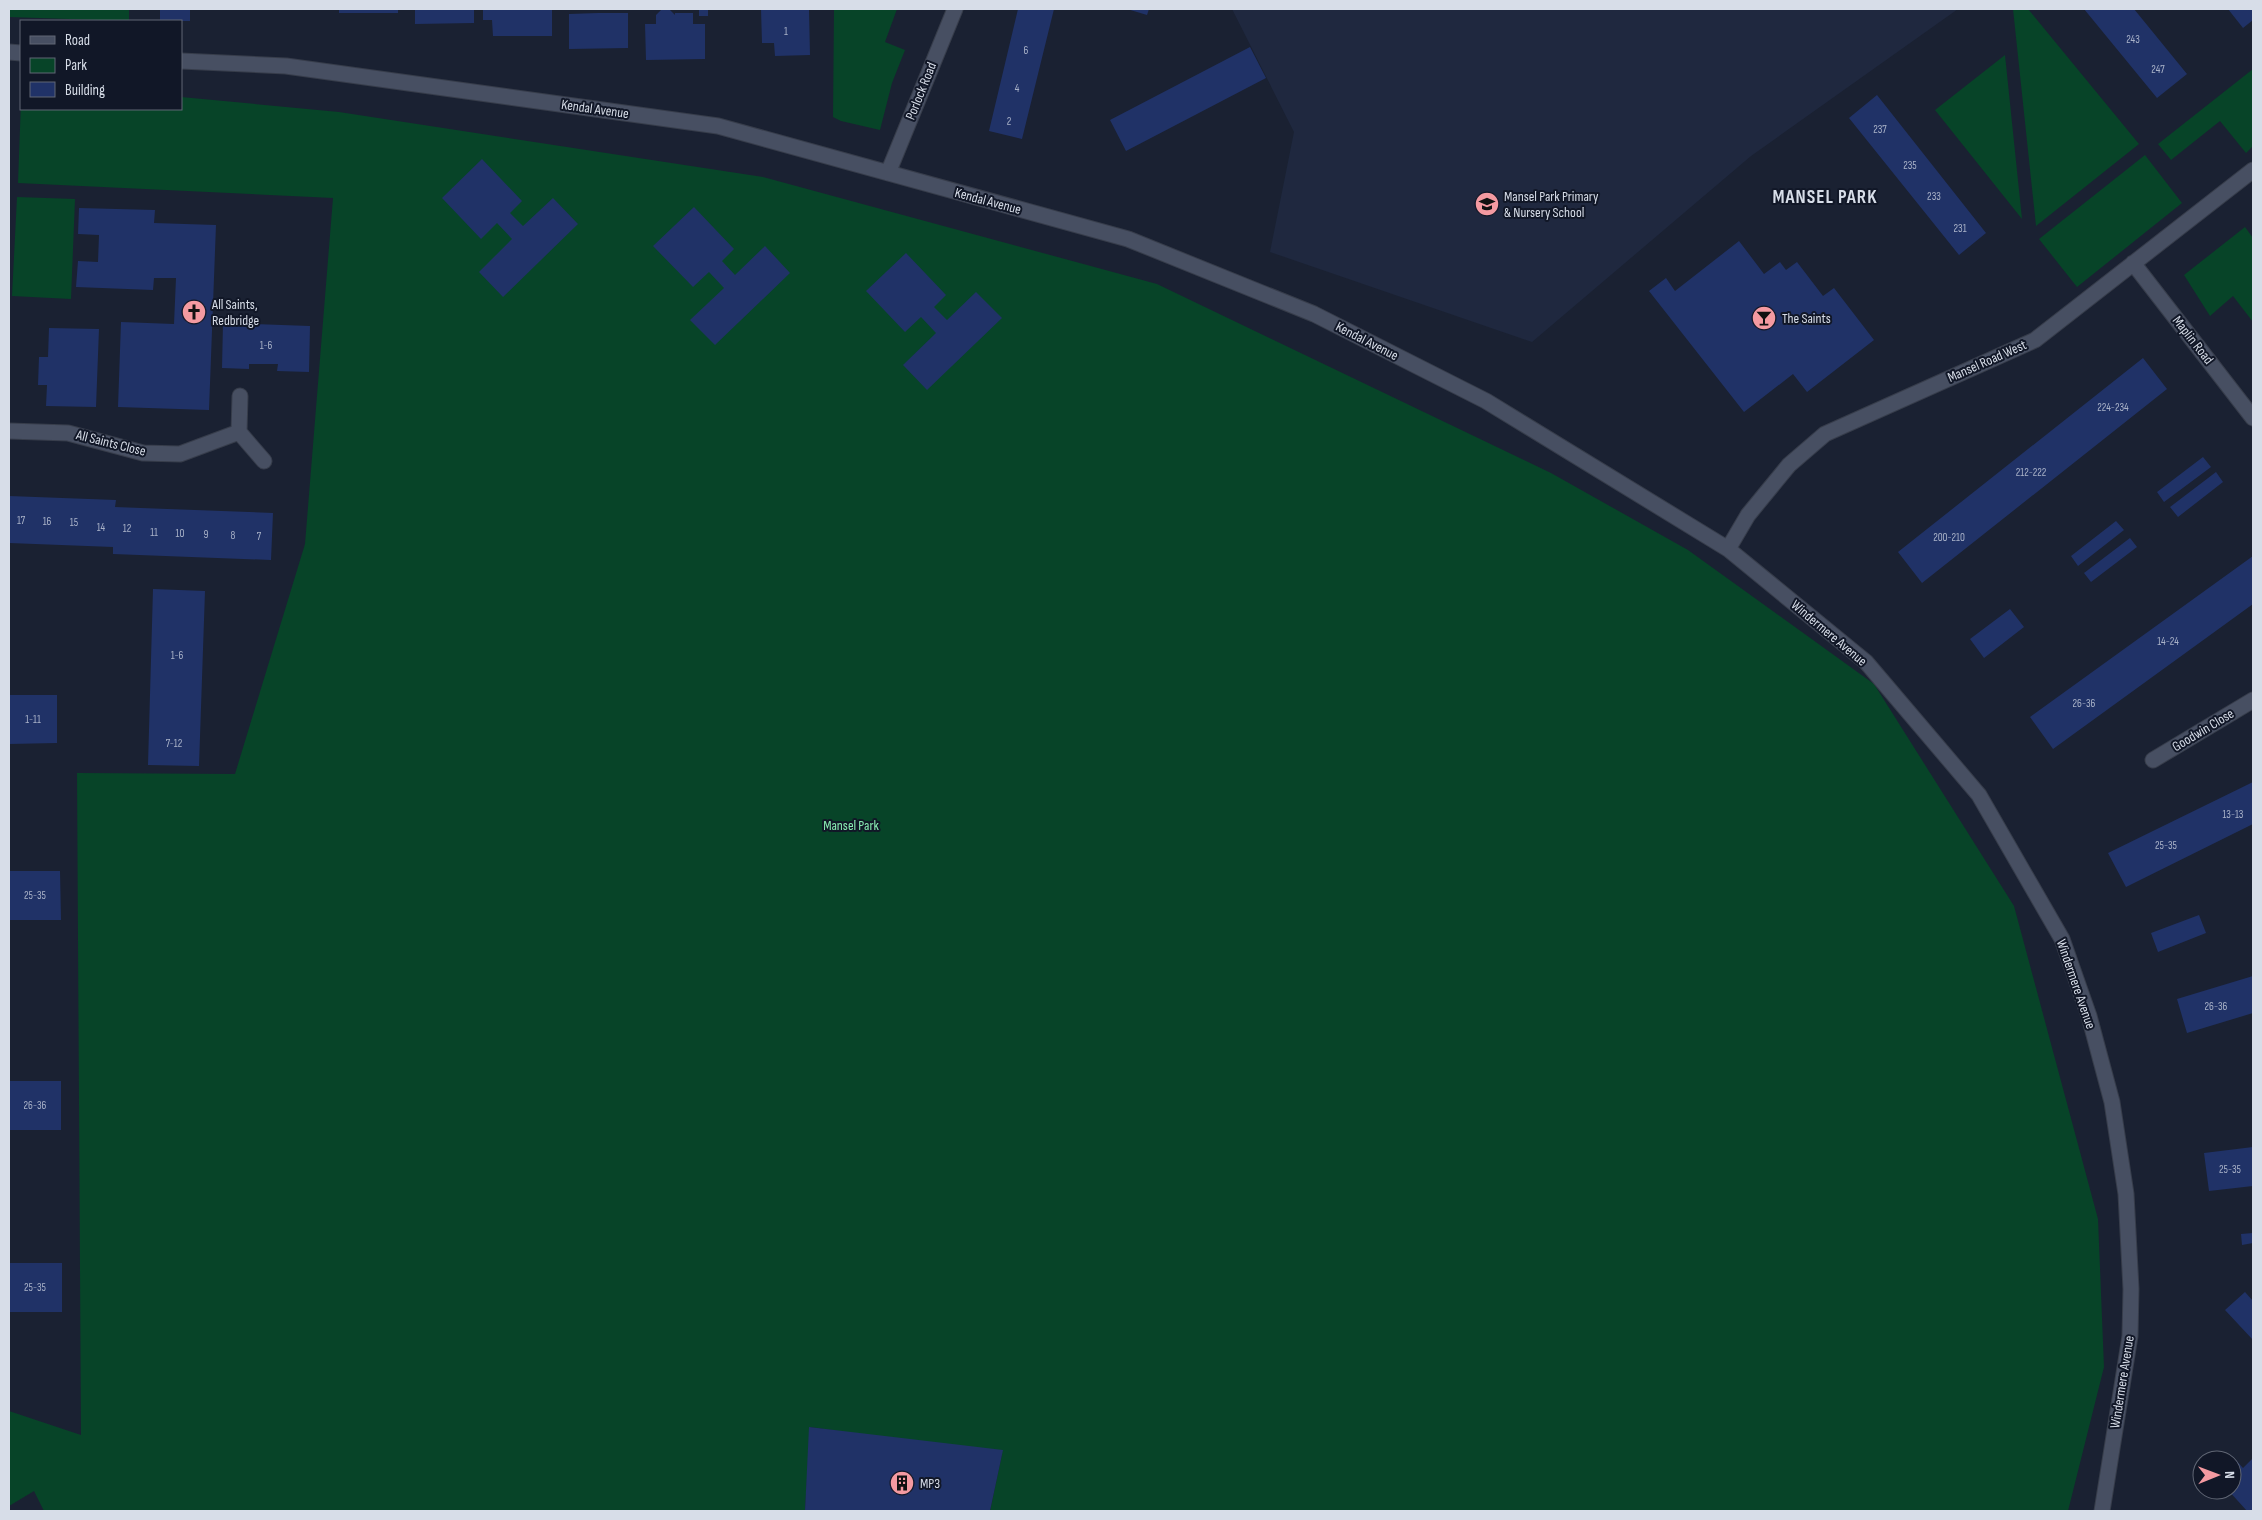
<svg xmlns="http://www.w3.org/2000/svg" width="2262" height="1520" viewBox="0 0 2262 1520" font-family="'Sofia Sans Condensed',sans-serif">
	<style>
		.built { fill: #1f283f }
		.green { fill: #074428 }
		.building { fill: #203267 }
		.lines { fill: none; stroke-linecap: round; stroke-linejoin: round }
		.street-casing { stroke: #373d4b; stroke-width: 17 }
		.street { stroke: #474f62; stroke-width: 15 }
		.labels { text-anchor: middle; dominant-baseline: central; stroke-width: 4; stroke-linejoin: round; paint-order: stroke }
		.number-label { font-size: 11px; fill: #a9b2c8 }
		.street-label { font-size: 14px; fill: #d7dde8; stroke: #111727 }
		.poi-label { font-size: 14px; fill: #d7dde8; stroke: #111727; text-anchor: start }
		.park-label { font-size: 14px; fill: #88ecb2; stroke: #111727 }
		.district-label { font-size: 19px; font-weight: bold; letter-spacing: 1px; fill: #d7dde8; stroke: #111727 }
	</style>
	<rect width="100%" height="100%" fill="#1a2132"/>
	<path class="built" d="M1232 9H1958L1751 156 1532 342 1270 252 1294 132Z"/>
	<path class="green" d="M9 9H129V21L9 17Z
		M834 9H897L885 42 905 50 892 83 880 130 841 121 833 117Z
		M2013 9H2028L2139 144 2036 226Z
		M2005 55 2022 219 1935 110Z
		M2253 69V146L2246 153 2220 121 2171 160 2158 144Z
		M181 97 339 112 763 177 1157 284 1551 473 1688 550 1874 684 2014 906 2098 1219 2104 1367 2068 1511H990L1002 1454 810 1427 805 1511H44L34 1491 9 1506V1411L81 1435 77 773 235 774 305 544 333 198 18 183 21 101V109H181Z
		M2145 155 2182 203 2077 287 2039 239Z
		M17 197 75 199 71 299 12 296Z
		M2245 227 2253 238V322L2233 296 2210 316 2184 275Z"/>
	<path class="building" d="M160 9H190V21H160Z
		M339 9H398V13H339Z
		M415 9H474V23L415 24Z
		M483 9H552V36H493L492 20H483Z
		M662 9H669L675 15V13H693V24H705V59L646 60 645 24H656V15Z
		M699 9H708V16H699Z
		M761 9H809L810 55 775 56 774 43H762Z
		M1018 9H1054L1022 139 989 131Z
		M1127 9H1149L1147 15Z
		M2084 9H2134L2187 74 2157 98Z
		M2228 9H2253V20L2243 28Z
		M598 13H628V48L569 49V14Z
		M1250 47 1266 78 1126 151 1110 120Z
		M1877 95 1986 233 1959 255 1849 118Z
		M482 159 522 201 510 213 523 226 553 198 578 224 503 297 479 272 512 239 497 223 481 239 442 198Z
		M694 207 734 249 722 261 735 275 765 246 790 273 715 345 690 320 724 288 709 272 693 287 653 246Z
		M79 208 155 210 154 223 216 225 209 410 118 407 121 322 174 324 176 278H154L153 290 76 287 78 261 98 262 99 235 78 234Z
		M1739 241 1764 274 1780 262 1786 270 1797 262 1823 296 1834 288 1874 340 1807 392 1793 374 1744 412 1649 291 1666 278 1675 291Z
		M906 253 946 295 934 307 947 320 976 292 1002 318 927 390 903 365 936 333 921 317 905 332 866 291Z
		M223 323 310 326 309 372 277 371 278 364H249V369L222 368Z
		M49 328 99 329 96 407 46 406 47 385H38L39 357H48Z
		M2143 358 2167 389 1922 583 1898 552Z
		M2203 457 2211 467 2164 502 2157 492Z
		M2216 472 2223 482 2178 517 2170 507Z
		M9 496 116 500 115 507 273 513 271 560 113 554V547L9 543Z
		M2116 521 2124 530 2078 566 2071 556Z
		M2130 538 2137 547 2091 582 2084 573Z
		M2253 556V604L2053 749 2030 717Z
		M153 589 205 591 199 766 148 765Z
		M2010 609 2024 627 1984 658 1970 639Z
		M9 695H57V743L9 744Z
		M2253 782V824L2126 887 2108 853Z
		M9 871H60L61 920H9Z
		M2199 915 2206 933 2158 952 2151 933Z
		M2253 976V1013L2187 1033 2177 999Z
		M9 1081H61V1130H9Z
		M2253 1147V1186L2209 1191 2204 1153Z
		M2253 1233V1243L2242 1245 2241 1234Z
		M9 1263H62V1312H9Z
		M2245 1292 2253 1301V1340L2225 1310Z
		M809 1427 1003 1450 990 1511H805Z
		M2232 1456 2243 1468 2253 1458V1511H2247L2228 1490H2232V1460H2227Z"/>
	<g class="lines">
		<g class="street-casing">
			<path id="street" d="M9 52 21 53
				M181 61 286 66 718 126 1128 239 1314 314 1486 401 1728 549 1866 662 1979 795 2062 939 2089 1016 2112 1102 2126 1194 2131 1289 2130 1336 2102 1511
				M888 173 955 9
				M2133 263 2253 418
				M9 431 68 433 143 453 180 454 239 432 264 461
				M239 432 240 396
				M1728 549 1748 515 1789 465 1825 434 2035 340 2253 170
				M2153 760 2253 700"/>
		</g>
		<use href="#street" class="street"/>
	</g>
	<defs>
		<g id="school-disc" transform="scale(1.25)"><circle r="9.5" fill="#f49aa1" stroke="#111727"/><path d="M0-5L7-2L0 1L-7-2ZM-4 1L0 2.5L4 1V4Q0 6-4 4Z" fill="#111"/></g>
		<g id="church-disc" transform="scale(1.25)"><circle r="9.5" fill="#f49aa1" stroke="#111727"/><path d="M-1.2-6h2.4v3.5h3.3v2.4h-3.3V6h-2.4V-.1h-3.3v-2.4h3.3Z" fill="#111"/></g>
		<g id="bar-disc" transform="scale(1.25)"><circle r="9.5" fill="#f49aa1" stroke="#111727"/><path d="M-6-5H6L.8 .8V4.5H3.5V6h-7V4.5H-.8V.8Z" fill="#111"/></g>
		<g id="building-disc" transform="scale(1.25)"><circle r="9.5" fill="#f49aa1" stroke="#111727"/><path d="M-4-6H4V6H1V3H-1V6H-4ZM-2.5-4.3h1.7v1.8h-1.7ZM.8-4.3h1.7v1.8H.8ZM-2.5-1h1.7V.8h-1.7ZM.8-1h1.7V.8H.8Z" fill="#111"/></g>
	</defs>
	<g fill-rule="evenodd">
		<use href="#school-disc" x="1487" y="204"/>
		<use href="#church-disc" x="194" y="312"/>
		<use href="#bar-disc" x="1764" y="318"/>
		<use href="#building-disc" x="902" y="1483"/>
	</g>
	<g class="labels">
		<g class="number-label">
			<text x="786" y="31">1</text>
			<text x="2133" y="39">243</text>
			<text x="1026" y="50">6</text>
			<text x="2158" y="69">247</text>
			<text x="1017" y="88">4</text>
			<text x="1009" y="121">2</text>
			<text x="1880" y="129">237</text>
			<text x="1910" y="165">235</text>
			<text x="1934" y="196">233</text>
			<text x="1960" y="228">231</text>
			<text x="266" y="345">1-6</text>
			<text x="2113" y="407">224-234</text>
			<text x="2031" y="472">212-222</text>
			<text x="21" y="520">17</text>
			<text x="47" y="521">16</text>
			<text x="74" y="522">15</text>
			<text x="101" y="527">14</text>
			<text x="127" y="528">12</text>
			<text x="154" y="532">11</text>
			<text x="180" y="533">10</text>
			<text x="206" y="534">9</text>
			<text x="233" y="535">8</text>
			<text x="259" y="536">7</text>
			<text x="1949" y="537">200-210</text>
			<text x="2168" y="641">14-24</text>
			<text x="177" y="655">1-6</text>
			<text x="2084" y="703">26-36</text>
			<text x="33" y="719">1-11</text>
			<text x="174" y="743">7-12</text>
			<text x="2233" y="814">13-13</text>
			<text x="2166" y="845">25-35</text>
			<text x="35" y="895">25-35</text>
			<text x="2216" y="1006">26-36</text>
			<text x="35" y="1105">26-36</text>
			<text x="2230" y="1169">25-35</text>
			<text x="35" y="1287">25-35</text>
		</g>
		<g class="street-label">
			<text transform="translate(921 91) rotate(-68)">Porlock Road</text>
			<text transform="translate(595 109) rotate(8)">Kendal Avenue</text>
			<text transform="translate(988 201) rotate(15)">Kendal Avenue</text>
			<text transform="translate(2193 340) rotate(52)">Maplin Road</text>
			<text transform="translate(1367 341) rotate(27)">Kendal Avenue</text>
			<text transform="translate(1987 361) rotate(-24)">Mansel Road West</text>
			<text transform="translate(111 443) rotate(14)">All Saints Close</text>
			<text transform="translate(1829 633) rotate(40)">Windermere Avenue</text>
			<text transform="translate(2203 730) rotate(-31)">Goodwin Close</text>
			<text transform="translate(2076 984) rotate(71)">Windermere Avenue</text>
			<text transform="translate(2122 1382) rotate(-81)">Windermere Avenue</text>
		</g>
		<g class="poi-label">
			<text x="1504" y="196">Mansel Park Primary<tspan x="1504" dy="16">&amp; Nursery School</tspan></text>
			<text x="212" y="304">All Saints,<tspan x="212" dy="16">Redbridge</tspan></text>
			<text x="1782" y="318">The Saints</text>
			<text x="920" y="1483">MP3</text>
		</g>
		<g class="park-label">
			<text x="851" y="825">Mansel Park</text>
		</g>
		<g class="district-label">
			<text x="1825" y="197">MANSEL PARK</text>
		</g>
	</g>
	<rect width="2262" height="1520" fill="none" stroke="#d7dde8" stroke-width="20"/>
	<rect x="20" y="20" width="162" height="90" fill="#111727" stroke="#606674"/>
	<rect x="30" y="36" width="25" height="8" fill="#474f62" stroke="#606674"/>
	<text x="65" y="45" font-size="15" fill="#d7dde8">Road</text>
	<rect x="30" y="58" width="25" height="15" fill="#074428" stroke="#606674"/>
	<text x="65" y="70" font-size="15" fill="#d7dde8">Park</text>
	<rect x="30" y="82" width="25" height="15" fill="#203267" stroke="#606674"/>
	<text x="65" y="95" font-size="15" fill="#d7dde8">Building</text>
	<g transform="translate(2217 1475) rotate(89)"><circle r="24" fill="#111727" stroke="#606674"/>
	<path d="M0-4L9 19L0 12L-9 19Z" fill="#f49aa1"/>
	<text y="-8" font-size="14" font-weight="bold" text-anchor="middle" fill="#d7dde8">N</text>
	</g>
</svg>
